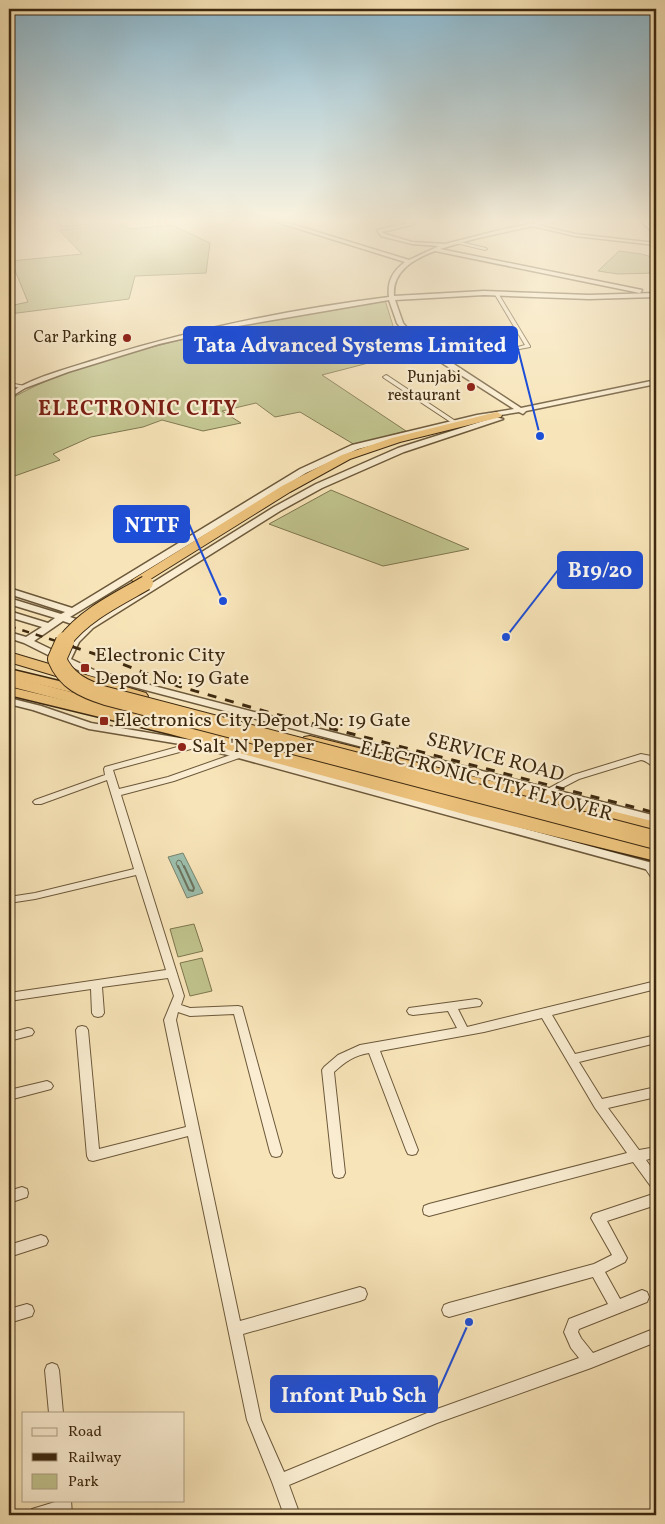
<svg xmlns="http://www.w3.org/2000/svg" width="665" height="1524" viewBox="0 0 665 1524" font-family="Vollkorn,serif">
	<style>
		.green { fill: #c0c38d; stroke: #7e764e }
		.water { fill: #9dbfad; stroke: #77836e }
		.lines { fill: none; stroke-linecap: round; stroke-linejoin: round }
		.shore-far1 { stroke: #6d745e; stroke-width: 1 }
		.shore { stroke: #6d745e; stroke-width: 2 }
		.minor-casing { stroke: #6c583a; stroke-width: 2 }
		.tertiary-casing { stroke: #6c583a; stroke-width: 3 }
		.secondary-casing { stroke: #3d2910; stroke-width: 3 }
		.trunk-casing { stroke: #3d2910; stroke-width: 3 }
		.motorway-casing { stroke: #3d2910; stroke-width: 2 }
		.minor { fill: #faedd1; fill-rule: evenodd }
		.tertiary { fill: #faedd1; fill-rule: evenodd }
		.secondary { fill: #faedd1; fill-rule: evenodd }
		.trunk { fill: #ecc27c; fill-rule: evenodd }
		.motorway { fill: #ecc27c; fill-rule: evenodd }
		.rail-far1 { stroke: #3d2910; stroke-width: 2.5; stroke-dasharray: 7 7; stroke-linecap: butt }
		.rail { stroke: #3d2910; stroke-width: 3; stroke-dasharray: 9 9; stroke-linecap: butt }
		.motorway-bridge-far1-casing { stroke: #3d2910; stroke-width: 16; stroke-linecap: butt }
		.motorway-bridge-casing { stroke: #3d2910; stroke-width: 20; stroke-linecap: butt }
		.motorway-bridge-far1 { stroke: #ecc27c; stroke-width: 14 }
		.motorway-bridge { stroke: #ecc27c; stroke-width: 18 }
		.poi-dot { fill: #8f2418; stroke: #faedd1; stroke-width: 2 }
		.labels { text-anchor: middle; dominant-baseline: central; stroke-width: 4.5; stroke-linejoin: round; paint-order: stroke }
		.far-poi-label { font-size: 16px; fill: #3d2910; stroke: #faedd1; text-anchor: end }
		.poi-label { font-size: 20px; fill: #3d2910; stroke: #faedd1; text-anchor: start }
		.street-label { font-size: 20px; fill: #3d2910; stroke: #faedd1 }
		.far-district-label { font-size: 21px; font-weight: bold; letter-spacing: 1px; fill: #7a1f14; stroke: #faedd1 }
		.leader { fill: none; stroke: #1d4ed8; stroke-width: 2 }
		.callout-dot { fill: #1d4ed8; stroke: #faedd1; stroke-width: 2 }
		.callout { fill: #1d4ed8; stroke: #1d4ed8; stroke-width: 2 }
		.callout-label { font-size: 21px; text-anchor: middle; font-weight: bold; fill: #fff }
	</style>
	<rect width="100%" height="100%" fill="#f7e4b8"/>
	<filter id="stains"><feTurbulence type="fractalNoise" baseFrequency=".004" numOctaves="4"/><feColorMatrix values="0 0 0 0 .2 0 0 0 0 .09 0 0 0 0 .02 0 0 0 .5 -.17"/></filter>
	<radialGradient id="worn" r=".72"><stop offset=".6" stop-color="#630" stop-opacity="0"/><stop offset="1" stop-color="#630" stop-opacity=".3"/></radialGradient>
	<path class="green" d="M54 219H119L130 229 172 225 210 243 206 273 135 276 129 299 9 314V306L28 302 11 261 82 254 59 230 88 227 87 225 61 227Z
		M619 251 641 254 656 258V273L618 274 598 271Z
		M385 300 394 329 342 341 380 360 322 375 406 431 355 445 300 412 275 417 256 403 222 411 241 423 203 431 162 420 143 427 91 437 53 454 60 460 9 478V400C43 379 83 367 121 356 208 330 296 315 385 300Z
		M331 490 469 549 383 566 269 524Z
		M194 924 203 951 178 957 170 929Z
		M202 958 212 991 190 996 180 963Z"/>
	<path class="water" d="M183 853 203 893 187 898 168 857Z"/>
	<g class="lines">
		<path class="shore-far1" d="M178 868 176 863 178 860 181 861 184 868"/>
		<path class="shore" d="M178 866 189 890 193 891 194 888 184 866"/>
		<g class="minor-casing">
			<path id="minor" d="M14 219H32L9 222V220Z
				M457 241 486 248 487 249 485 250 456 243Z
				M496 292 498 293 530 346V347L509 351 507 350 525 345 494 293Z
				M386 375 388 376 457 422 452 423 384 378 383 377Z
				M9 383 25 386 26 387 23 389 9 385Z
				M199 741 202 742 203 744 202 746 113 770 119 789 168 777 236 753H242L243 755 242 757 174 781 121 795 184 996 181 1005 190 1008 238 1006 242 1007 282 1152 280 1156 276 1157 272 1156 270 1152 234 1014 190 1016 178 1012 176 1020 240 1321 360 1287 365 1289 367 1294 365 1299 360 1301 243 1334 261 1420 284 1472 437 1409 579 1358 571 1348 564 1332 569 1319 608 1304 593 1277 449 1317 444 1315 442 1310 444 1305 449 1303 594 1264 612 1255 591 1218 593 1214 656 1193V1205L607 1221 627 1258 625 1262 605 1272 620 1299 642 1290 647 1292 649 1297 647 1302 579 1329 578 1332 581 1338 593 1353 656 1328V1342L591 1368 437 1423 289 1485 300 1515H284L272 1482 247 1420 188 1136 93 1161 89 1160 87 1156 76 1030 78 1027 82 1026 86 1027 88 1030 99 1149 186 1127 164 1020 174 996 168 978 102 987 104 1013 102 1016 98 1017 94 1016 92 1013 91 989 9 1001V993L166 970 136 875 35 899 9 903V897L35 893 134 869 107 780 41 804H35L33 802 35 800 105 775 104 769 105 767Z
				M641 754 651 756 656 761V768C650 766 648 761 641 760L579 779 552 793H546L544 791 573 775Z
				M648 862 651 863 656 870V881L653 880 643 865 645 863Z
				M656 981V989L552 1015 575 1054 656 1035V1043L579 1062 602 1099 656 1087V1097L608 1108 639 1150 656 1147V1157L646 1160 656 1174V1189L652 1188 633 1162 429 1216 424 1214 423 1210 424 1206 429 1204 627 1153 595 1108 542 1018 484 1032 380 1051 418 1150 416 1154 412 1155 408 1154 406 1150 369 1053C355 1055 345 1062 334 1072L345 1173 343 1177 339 1178 335 1177 333 1173 322 1070 324 1067 338 1055 360 1045 457 1028 448 1011 413 1015 409 1014 407 1011 409 1008 476 999 480 1000 482 1003 480 1006 458 1009 467 1027Z
				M28 1028 32 1029 34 1032 32 1035 9 1041V1033Z
				M47 1081 51 1083 53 1086 51 1089 9 1100V1090Z
				M22 1187 27 1189 28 1193 27 1197 9 1203V1191Z
				M41 1235 46 1237 48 1241 46 1245 9 1257V1245Z
				M27 1304 32 1306 34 1311 32 1316 9 1323V1309Z
				M52 1363 57 1365 59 1370 63 1413H49L45 1370 47 1365Z
				M55 1500H71L72 1515H30L32 1509 55 1502Z"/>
		</g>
		<g class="tertiary-casing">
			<path id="tertiary" d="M267 219H275L409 260 439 246 412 244 381 236 377 230 414 222 416 224 382 232 385 234 412 242 445 244 500 230 554 219H567L537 225 575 234 656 243V245L575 236 533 226 474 239 440 249 642 290 640 293 435 251C414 259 392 271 394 296L484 291 589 295 656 293V297L589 299 484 295 395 300 403 323 417 340 521 408 656 380V384L526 411 523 414 519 412 477 419 358 449 306 473 70 617 88 623 274 507 316 484 398 448 496 417 503 419 404 452 322 488 280 511 93 628 79 642 71 659 96 671 656 816V824L88 675 24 643 9 638V632L26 637 42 627 9 617V611L48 623 55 618 9 604V598L61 614 65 612 9 594V588L72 608 300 469 352 445 477 415 514 409 431 356 412 343 397 323 389 300 238 326 159 344 68 372 25 388 9 398V393C36 376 70 368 101 358 195 329 292 309 389 297 387 281 393 271 405 262ZM63 621 83 628 72 639 63 655 34 641Z
				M9 698 41 706 91 723 203 742 656 864V872L198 747 89 729 33 710 9 704Z"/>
		</g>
		<g class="secondary-casing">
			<path id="secondary" d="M638 219H644L656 230V235Z"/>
		</g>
		<g class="trunk-casing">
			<path id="trunk" d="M9 669 92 689 94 692 87 696 9 677Z
				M9 687 179 727 478 807 656 851V861L471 816 170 734 9 695Z"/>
		</g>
		<g class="motorway-casing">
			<path id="motorway" d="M497 412 502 415 501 417 400 442 350 459 290 492 144 583H134L132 580 282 486 342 455 392 438Z
				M9 652 146 693 148 696 146 699 140 701 9 662Z
				M9 676 656 844V856L9 686Z
				M310 736 656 822V834L304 745 301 741 304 737Z"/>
		</g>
		<use href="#minor" class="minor"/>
		<use href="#tertiary" class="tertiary"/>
		<use href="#secondary" class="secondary"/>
		<use href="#trunk" class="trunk"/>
		<use href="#motorway" class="motorway"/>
		<path class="rail-far1" d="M9 626 59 642"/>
		<path class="rail" d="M55 641 107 658 178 686 264 711 656 813"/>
		<g class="motorway-bridge-far1-casing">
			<path id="motorway-bridge-far1" d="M64 642C84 615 118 599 146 583"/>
		</g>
		<g class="motorway-bridge-casing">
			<path id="motorway-bridge" d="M65 641 57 659C66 681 84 689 106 696L656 840"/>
		</g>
		<use href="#motorway-bridge-far1" class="motorway-bridge-far1"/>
		<use href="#motorway-bridge" class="motorway-bridge"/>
	</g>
	<linearGradient id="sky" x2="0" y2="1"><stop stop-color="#8ab8d0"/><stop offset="0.51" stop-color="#fbf3df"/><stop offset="1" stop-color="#fbf3df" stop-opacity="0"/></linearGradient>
	<rect width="665" height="433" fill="url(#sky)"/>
	<g class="poi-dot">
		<circle cx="127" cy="338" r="5"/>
		<circle cx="471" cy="387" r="5"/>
		<rect x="80" y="663" width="10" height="10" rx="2.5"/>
		<rect x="99" y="716" width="10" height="10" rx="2.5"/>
		<circle cx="182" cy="747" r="5"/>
	</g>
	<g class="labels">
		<g class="far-poi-label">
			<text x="117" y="338">Car Parking</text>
			<text x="461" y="378">Punjabi<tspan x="461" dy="18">restaurant</tspan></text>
		</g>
		<g class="poi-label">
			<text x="95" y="656">Electronic City<tspan x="95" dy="23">Depot No: 19 Gate</tspan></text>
			<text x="114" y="721">Electronics City Depot No: 19 Gate</text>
			<text x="192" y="747">Salt 'N Pepper</text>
		</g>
		<g class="street-label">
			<text transform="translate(495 758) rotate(15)">SERVICE ROAD</text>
			<text transform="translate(486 782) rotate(15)">ELECTRONIC CITY FLYOVER</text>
		</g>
		<g class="far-district-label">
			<text x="138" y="409">ELECTRONIC CITY</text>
		</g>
	</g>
	<path class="leader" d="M540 436L517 345M223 601L189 524M506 637L558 570M469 1322L437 1394"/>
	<g class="callout-dot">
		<circle cx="540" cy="436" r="5"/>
		<circle cx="223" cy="601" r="5"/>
		<circle cx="506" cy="637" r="5"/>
		<circle cx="469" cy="1322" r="5"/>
	</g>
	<g class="callout">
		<rect x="184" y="327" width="333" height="36" rx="5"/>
		<rect x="114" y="506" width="75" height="36" rx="5"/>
		<rect x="558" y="552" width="84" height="36" rx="5"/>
		<rect x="271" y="1376" width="166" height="36" rx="5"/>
	</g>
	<g class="callout-label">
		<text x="350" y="352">Tata Advanced Systems Limited</text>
		<text x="152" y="532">NTTF</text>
		<text x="600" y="577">B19/20</text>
		<text x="354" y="1402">Infont Pub Sch</text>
	</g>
	<rect width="665" height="1524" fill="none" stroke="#f7e4b8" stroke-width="30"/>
	<rect x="10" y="10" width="645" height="1504" fill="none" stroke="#3d2910" stroke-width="2.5"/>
	<rect x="15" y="15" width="635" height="1494" fill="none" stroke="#3d2910"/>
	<rect x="22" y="1412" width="162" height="90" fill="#faedd1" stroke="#ae9f84"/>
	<rect x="32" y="1428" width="25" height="8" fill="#faedd1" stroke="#ae9f84"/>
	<text x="68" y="1436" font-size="15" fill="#3d2910">Road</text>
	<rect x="32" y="1453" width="25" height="8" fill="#3d2910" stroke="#ae9f84"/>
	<text x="68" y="1462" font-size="15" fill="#3d2910">Railway</text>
	<rect x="32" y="1474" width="25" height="15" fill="#c0c38d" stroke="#ae9f84"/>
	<text x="68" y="1486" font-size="15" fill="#3d2910">Park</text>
	<rect width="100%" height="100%" filter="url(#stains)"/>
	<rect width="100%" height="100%" fill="url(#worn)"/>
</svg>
